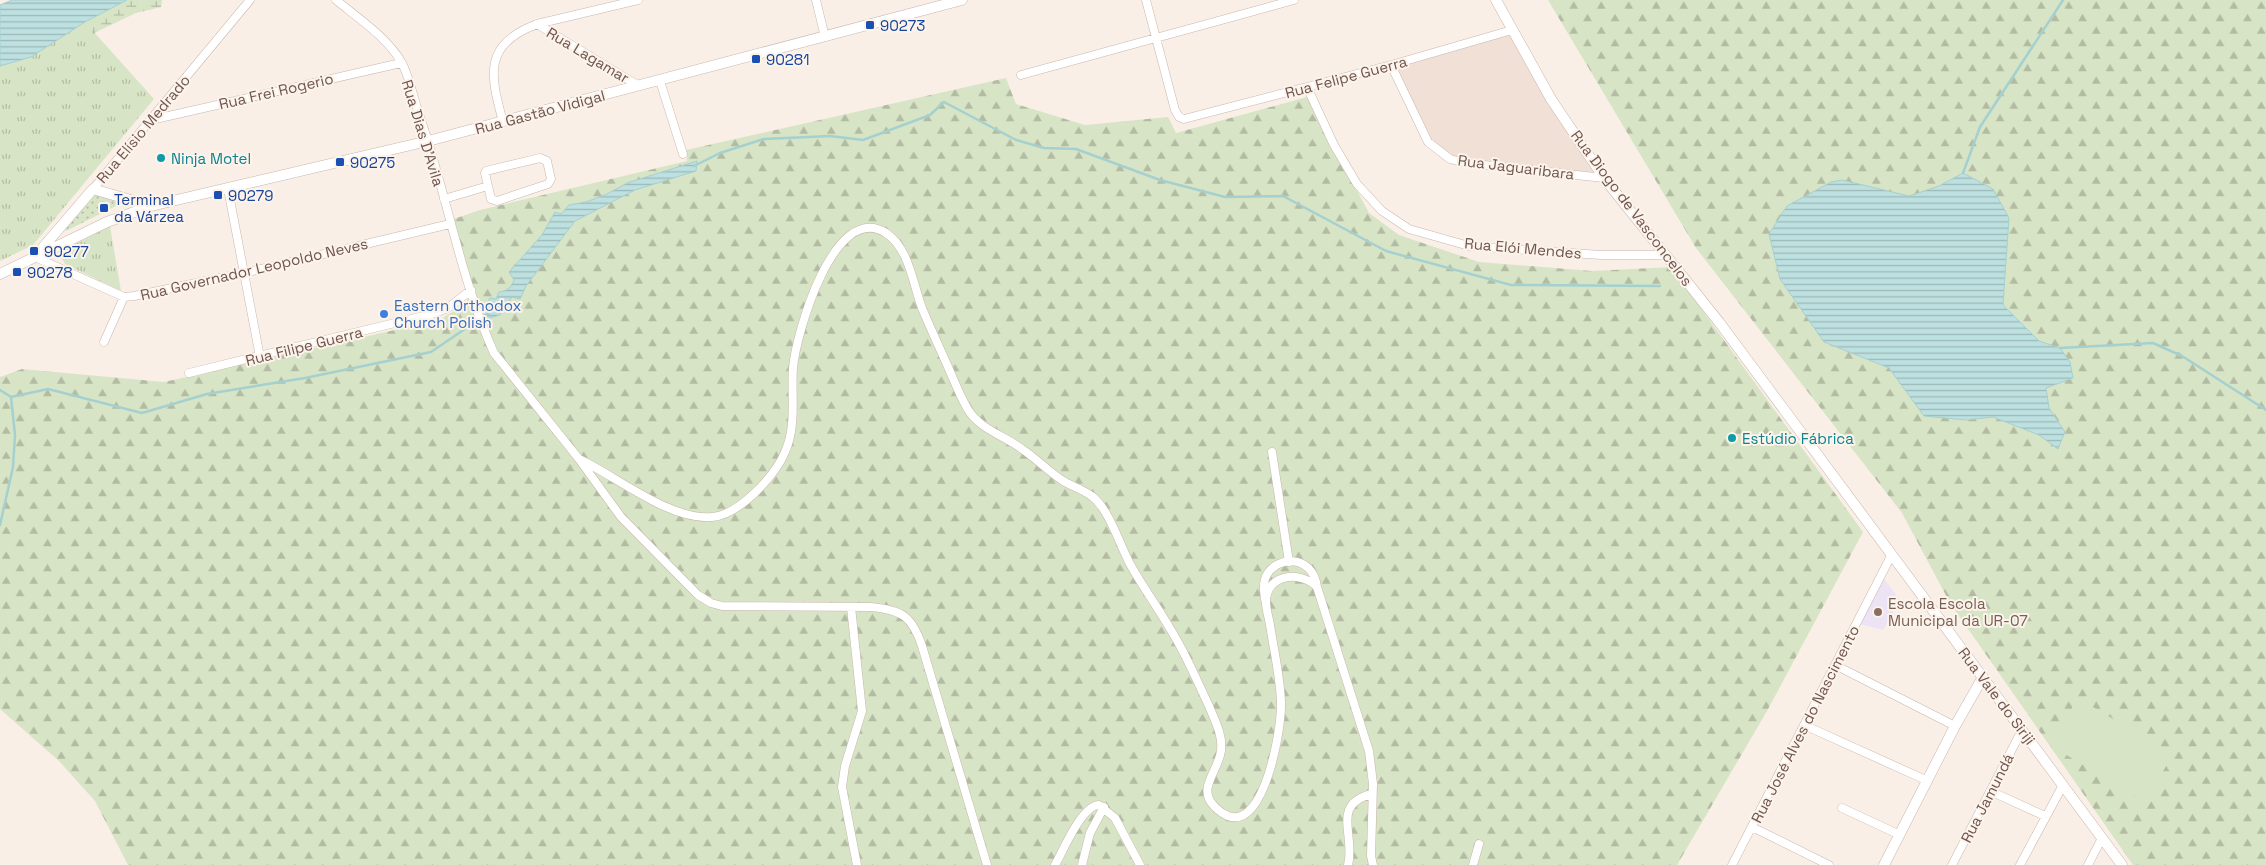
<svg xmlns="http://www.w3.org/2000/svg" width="2266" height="865" viewBox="0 0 2266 865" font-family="'Space Grotesk',sans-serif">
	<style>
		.residential { fill: #f0e0d5 }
		.education { fill: #ece3f5 }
		.grass { fill: url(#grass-tufts) }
		.forest { fill: url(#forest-firs) }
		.wetland { fill: url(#wetland-marsh) }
		.park { fill: url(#park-dots) }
		.pitch { fill: #d7e5c6 }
		.water { fill: url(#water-rules); stroke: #a5d0d0 }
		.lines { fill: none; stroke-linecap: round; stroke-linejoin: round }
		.stream { stroke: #a5d0d0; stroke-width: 2.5 }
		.minor-casing { stroke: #c9b6ad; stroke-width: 9 }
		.tertiary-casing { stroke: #c9b6ad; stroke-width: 11 }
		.minor { stroke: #fff; stroke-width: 8 }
		.tertiary { stroke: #fff; stroke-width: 10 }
		.transit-dot { fill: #1a4fb4; stroke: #fcf3eb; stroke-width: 2 }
		.culture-dot { fill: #0f9aa8; stroke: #fcf3eb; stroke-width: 2 }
		.shop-dot { fill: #3f7fe0; stroke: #fcf3eb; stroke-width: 2 }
		.education-dot { fill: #8d6e63; stroke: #fcf3eb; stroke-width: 2 }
		.labels { text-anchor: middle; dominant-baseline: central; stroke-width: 4; stroke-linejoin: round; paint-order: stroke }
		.transit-label { font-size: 15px; fill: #164399; stroke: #fcf3eb; text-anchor: start }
		.street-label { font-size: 15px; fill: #6f554e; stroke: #fcf3eb }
		.culture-label { font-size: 15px; fill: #0d838f; stroke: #fcf3eb; text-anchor: start }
		.shop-label { font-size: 15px; fill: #366cbe; stroke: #fcf3eb; text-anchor: start }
		.education-label { font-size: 15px; fill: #785e54; stroke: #fcf3eb; text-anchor: start }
	</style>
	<defs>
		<pattern id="grass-tufts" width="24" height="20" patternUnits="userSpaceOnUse" patternTransform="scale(1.25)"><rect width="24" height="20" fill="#d7e5c6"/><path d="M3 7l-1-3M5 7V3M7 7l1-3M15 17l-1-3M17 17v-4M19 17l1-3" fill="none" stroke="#b3bca3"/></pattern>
		<pattern id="forest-firs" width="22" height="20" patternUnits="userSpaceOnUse" patternTransform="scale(1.25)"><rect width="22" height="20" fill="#d7e5c6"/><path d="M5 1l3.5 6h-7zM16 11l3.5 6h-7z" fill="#b3bca3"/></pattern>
		<pattern id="wetland-marsh" width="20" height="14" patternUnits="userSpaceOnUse" patternTransform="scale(1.25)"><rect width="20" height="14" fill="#d7e5c6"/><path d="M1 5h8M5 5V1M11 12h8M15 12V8" fill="none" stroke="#b3bca3"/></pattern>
		<pattern id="park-dots" width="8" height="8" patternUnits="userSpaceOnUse" patternTransform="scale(1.25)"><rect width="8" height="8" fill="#d7e5c6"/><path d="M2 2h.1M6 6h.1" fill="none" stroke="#b3bca3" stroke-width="1.8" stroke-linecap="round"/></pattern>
		<pattern id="water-rules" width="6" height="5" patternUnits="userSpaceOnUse" patternTransform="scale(1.25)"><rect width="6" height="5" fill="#bde0e0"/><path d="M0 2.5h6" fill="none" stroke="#9eb8b8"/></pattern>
	</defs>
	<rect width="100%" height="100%" fill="#f9efe6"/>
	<path class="residential" d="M1511 32 1595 173 1464 161 1450 156 1431 142 1396 66Z"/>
	<path class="education" d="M1884 579 1900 600 1883 630 1856 623Z"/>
	<path class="grass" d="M85 22 154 99 33 245 0 261V66L31 57Z
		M110 226 121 291 65 264 61 257 66 249Z"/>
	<path class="forest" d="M1548 0H2266V865H2133L1950 603 1902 513 1696 248Z
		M1006 78 1016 104 1085 125 1168 117 1176 133 1307 97 1369 213 1399 235 1479 262 1592 271 1671 267 1863 532 1767 711 1677 865H128L95 801 59 761 0 709V377L22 369 164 382 439 320 462 306 475 292 451 220 480 210 687 161 686 150Z"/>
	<path class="wetland" d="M127 0H162L161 7 136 13 94 33 85 22Z"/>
	<path class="park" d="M91 194 116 200V206L66 231 65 228Z"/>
	<path class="pitch" d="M2078 698 2173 755 2144 802 2050 745Z"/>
	<path class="water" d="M12 0H127L85 22 31 57 0 66V5Z
		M697 161 696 171 635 190 575 221 526 286 520 299 512 297 500 315 486 319 489 310 485 306 490 298 496 299 499 292C507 291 511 288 514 280L509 272 542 235 555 212 561 214 569 205 586 202 607 194 627 183Z
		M1963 173 1993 189 2009 218 2003 305 2039 341 2060 348 2070 362 2073 378 2046 388 2049 408 2065 432 2058 449 2039 435 1993 417 1966 420 1924 416 1889 368 1824 342 1780 279 1769 234 1787 206 1831 182 1842 180 1909 196 1939 186Z"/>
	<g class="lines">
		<path class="stream" d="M694 166 720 153 764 139 830 136 863 140 930 115 944 102 1016 140 1044 148 1076 149 1160 180 1225 197 1283 196 1386 251 1511 285 1660 286
			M1963 173 1980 127 2063 0
			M2060 348 2153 343 2182 356 2266 410
			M0 390 11 397 48 389 142 413 207 394 305 378 431 352 490 312
			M0 525 13 467 15 435 11 397"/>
		<g class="minor-casing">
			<path id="minor" d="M336 0C358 18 388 38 402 63 410 79 414 100 420 117 447 195 460 278 494 353L579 459
				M816 0 825 37
				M1146 0 1175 110 1179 117 1184 119 1391 65 1512 30
				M537 24 639 86
				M1391 65 1428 142 1450 159 1465 163 1604 178
				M1021 75 1294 0
				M660 81 683 154
				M1307 87 1334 145 1357 184 1382 211 1409 229 1469 246 1601 255H1667
				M151 120 401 63
				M503 122C490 74 483 45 537 24L638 0
				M540 158 547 161 551 179 548 184 497 201 491 199 485 173 486 171Z
				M93 189 250 0
				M228 189 260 357
				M444 199 488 186
				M35 257 124 297 134 296 244 273 450 224
				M104 342 124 297
				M189 373 432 314 448 308 471 290
				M1272 452 1289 562
				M1265 599C1264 593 1263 586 1265 579 1273 555 1313 553 1317 587
				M851 607 862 711 845 766 842 787 857 865
				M1835 665 1955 726
				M1804 725 1928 781
				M1990 791 2045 816
				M1842 808 1900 835
				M1752 827 1829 865
				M987 865 922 646C912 616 902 610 871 607L722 606 711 603 698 595 621 517 579 459C616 476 670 521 712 517 739 515 775 476 785 452 797 425 791 396 793 368 796 334 834 200 886 233 909 248 913 284 922 308 929 325 937 342 944 358 952 375 958 392 967 408 979 429 1003 435 1022 449 1037 459 1050 473 1065 482 1074 487 1084 490 1093 497 1109 510 1120 545 1130 564 1144 589 1161 612 1175 637 1188 659 1198 683 1209 706 1215 721 1223 735 1221 751 1218 772 1196 789 1215 807 1219 811 1223 814 1228 816 1265 830 1282 727 1281 702 1280 676 1274 651 1270 625 1269 618 1266 610 1266 602 1266 574 1300 570 1317 587L1369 751 1373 784 1371 856 1373 865
				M1055 865C1063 851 1082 805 1099 805L1115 818 1140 865
				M1082 865 1090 833 1104 807
				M1348 865C1356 836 1330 804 1372 794
				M1473 865 1479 844
				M1732 865 1891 556
				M1952 865 2022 730
				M2020 865 2063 785
				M2088 865 2102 838"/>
		</g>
		<g class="tertiary-casing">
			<path id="tertiary" d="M1496 0 1551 99 1604 178 1719 322 2122 865
				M39 252 93 189 151 206
				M0 274 107 222 151 206 428 141 962 0
				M1884 865 1955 726 1983 677"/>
		</g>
		<use href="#minor" class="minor"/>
		<use href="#tertiary" class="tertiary"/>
	</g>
	<g class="transit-dot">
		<rect x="865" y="20" width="10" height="10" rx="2.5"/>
		<rect x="751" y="54" width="10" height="10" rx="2.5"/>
		<rect x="335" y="157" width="10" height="10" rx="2.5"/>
		<rect x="213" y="190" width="10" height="10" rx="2.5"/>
		<rect x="99" y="203" width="10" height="10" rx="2.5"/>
		<rect x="29" y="246" width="10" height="10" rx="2.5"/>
		<rect x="12" y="267" width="10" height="10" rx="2.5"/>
	</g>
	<g class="culture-dot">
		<circle cx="161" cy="158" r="5"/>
		<circle cx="1732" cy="438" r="5"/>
	</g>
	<circle class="shop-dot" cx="384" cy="314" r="5"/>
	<circle class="education-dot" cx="1878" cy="612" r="5"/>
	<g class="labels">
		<g class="transit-label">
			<text x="880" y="25">90273</text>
			<text x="766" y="59">90281</text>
			<text x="350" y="162">90275</text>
			<text x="228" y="195">90279</text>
			<text x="114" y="199">Terminal<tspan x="114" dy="17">da Várzea</tspan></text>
			<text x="44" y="251">90277</text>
			<text x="27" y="272">90278</text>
		</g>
		<g class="street-label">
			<text transform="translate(588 55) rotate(31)">Rua Lagamar</text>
			<text transform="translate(1346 77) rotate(-15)">Rua Felipe Guerra</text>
			<text transform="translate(276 91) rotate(-13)">Rua Frei Rogerio</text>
			<text transform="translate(540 112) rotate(-15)">Rua Gastão Vidigal</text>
			<text transform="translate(143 129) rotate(-50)">Rua Elísio Medrado</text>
			<text transform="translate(423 133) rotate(73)">Rua Dias D'Avila</text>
			<text transform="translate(1516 167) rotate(7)">Rua Jaguaribara</text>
			<text transform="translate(1632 208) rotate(53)">Rua Diogo de Vasconcelos</text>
			<text transform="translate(1523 248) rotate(5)">Rua Elói Mendes</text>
			<text transform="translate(254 269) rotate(-13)">Rua Governador Leopoldo Neves</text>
			<text transform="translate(304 346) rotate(-14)">Rua Filipe Guerra</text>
			<text transform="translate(1997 696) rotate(53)">Rua Vale do Siriji</text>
			<text transform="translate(1805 724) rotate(-63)">Rua José Alves do Nascimento</text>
			<text transform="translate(1987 798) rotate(-63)">Rua Jamundá</text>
		</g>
		<g class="culture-label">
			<text x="171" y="158">Ninja Motel</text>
			<text x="1742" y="438">Estúdio Fábrica</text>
		</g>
		<g class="shop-label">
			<text x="394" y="305">Eastern Orthodox<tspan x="394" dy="17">Church Polish</tspan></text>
		</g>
		<g class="education-label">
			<text x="1888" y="603">Escola Escola<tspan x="1888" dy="17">Municipal da UR-07</tspan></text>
		</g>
	</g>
</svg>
